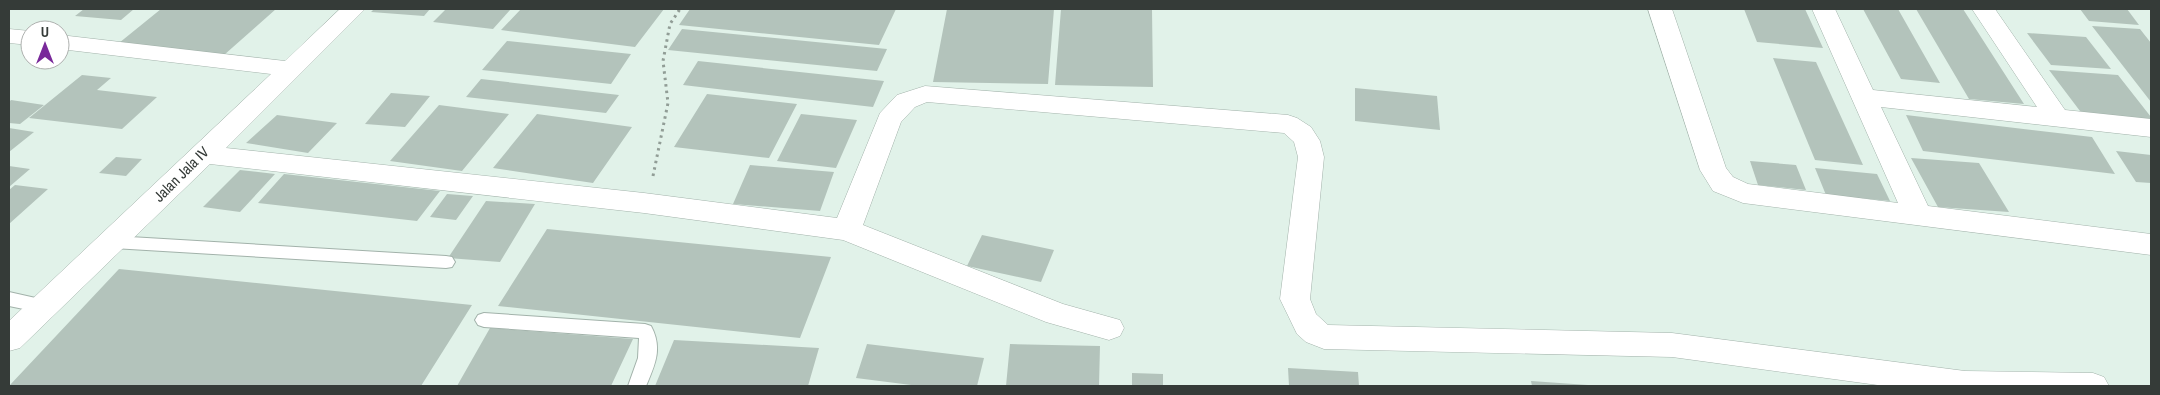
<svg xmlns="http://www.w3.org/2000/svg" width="2160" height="395" viewBox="0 0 2160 395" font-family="'Archivo Narrow',sans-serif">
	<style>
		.building { fill: #b3c3bb }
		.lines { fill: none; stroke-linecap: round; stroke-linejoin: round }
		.lane-casing { stroke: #a2b2aa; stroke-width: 2 }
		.street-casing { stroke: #a2b2aa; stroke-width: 1 }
		.path { stroke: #919d96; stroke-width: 3; stroke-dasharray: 2.5 4; stroke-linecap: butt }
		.lane { fill: #fff; fill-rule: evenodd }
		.street { fill: #fff; fill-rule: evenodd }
		.labels { text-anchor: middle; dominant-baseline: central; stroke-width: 4; stroke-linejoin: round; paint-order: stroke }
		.street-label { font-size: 15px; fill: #353b38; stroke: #fff }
	</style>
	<rect width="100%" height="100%" fill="#e1f2e9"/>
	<path class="building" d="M84 9H134L121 20 75 16Z
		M161 9H276L224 55 119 43Z
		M374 9H430L424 16 371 12Z
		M446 9H499L510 10 493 29 433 22Z
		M521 9H664L635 47 501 30Z
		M690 9H896L879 45 679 25Z
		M947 9H1054L1048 84 933 82Z
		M1061 9H1152L1153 87 1055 85Z
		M1744 9H1805L1823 48 1757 42Z
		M1863 9H1898L1940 83 1901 79Z
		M1916 9H1963L2024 104 1969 99Z
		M2080 9H2127L2139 25 2089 21Z
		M2092 26 2140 29 2151 43V102Z
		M682 29 887 49 877 71 668 50Z
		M2027 33 2086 37 2111 69 2051 65Z
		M507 41 631 54 611 84 482 70Z
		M1773 58 1816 62 1863 165 1815 160Z
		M698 61 884 81 873 107 683 85Z
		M2049 70 2118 75 2151 117V120L2083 115Z
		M82 75 111 78 97 90 157 97 122 129 29 118Z
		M481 79 619 95 606 113 466 97Z
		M1355 88 1437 96 1440 130 1355 121Z
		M391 93 430 96 405 127 365 124Z
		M707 94 797 104 769 158 674 147Z
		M11 100 44 105 20 124 9 123V102Z
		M439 105 509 114 462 171 390 161Z
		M537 114 632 127 593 183 493 168Z
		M801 114 857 120 836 168 777 161Z
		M277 115 337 123 308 153 246 143Z
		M1906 115 2092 137 2115 174 1923 151Z
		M9 128 34 132 9 152Z
		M2116 151 2151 155V183L2136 182Z
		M116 157 142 159 126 176 99 173Z
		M1911 158 1979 163 2009 212 1938 207Z
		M1750 161 1796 165 1806 190 1758 185Z
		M750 165 834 172 820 211 733 204Z
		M9 166 30 169 9 187Z
		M1815 168 1877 174 1890 201 1826 195Z
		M240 170 275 174 240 212 203 207Z
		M284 174 440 191 417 221 258 203Z
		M15 185 48 189 9 224V190Z
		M447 194 473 196 456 220 430 217Z
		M486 201 535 204 500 262 448 258Z
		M547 229 831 257 800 338 498 306Z
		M982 235 1054 250 1041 282 967 266Z
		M119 269 472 305 421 386H9Z
		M490 328 633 339 611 386H457Z
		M674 340 819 348 808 386H655Z
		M867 344 984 358 977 386H919L856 378Z
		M1010 344 1100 346 1099 386H1006Z
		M1288 368 1358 372 1359 386H1289Z
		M1132 373 1163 374V386H1132Z
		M1531 381 1588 385V386H1532Z"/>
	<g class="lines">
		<g class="lane-casing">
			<path id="lane" d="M113 236 446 256 452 257 455 262 452 267 446 268 113 248 107 246 105 242 107 238Z
				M9 292 49 301 52 306 49 311 43 313 9 306Z
				M484 313 645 324 651 326C663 348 655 365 646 386H628L638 358 639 338 484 327 478 325 475 320 478 315Z"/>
		</g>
		<g class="street-casing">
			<path id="street" d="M340 9H365L226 148 644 193 837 218 880 113 897 95 925 86 1288 115 1297 118 1311 127 1320 141 1324 157 1310 299 1316 314 1328 325 1672 333 1965 371 2093 373 2104 377 2109 386H1885L1672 357 1324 349 1306 342 1297 334 1280 299 1298 157 1294 142 1284 133 927 102 915 107 901 122 863 225 1063 304 1120 320 1124 328 1120 336 1109 340 1046 322 843 240 644 213 210 164 20 348 9 351V321L271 74 60 49V35L285 61Z
				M1648 9H1672L1726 168 1733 177 1748 184 1898 203 1812 9H1835L1873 90 2037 107 1972 9H1995L2065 110 2151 119V137L1881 107 1928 206 2151 234V255L1743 203 1713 191 1700 170Z
				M9 29 30 31V45L9 43Z"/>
		</g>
		<path class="path" d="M653 176 668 103 663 61 670 24 680 9"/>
		<use href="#lane" class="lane"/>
		<use href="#street" class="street"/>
	</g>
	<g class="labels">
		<g class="street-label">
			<text transform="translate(181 174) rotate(-45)">Jalan Jala IV</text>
		</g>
	</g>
	<rect width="2160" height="395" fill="none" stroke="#353b38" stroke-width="20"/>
	<g transform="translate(45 45)"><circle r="24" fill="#ffffff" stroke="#aeb1af"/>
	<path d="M0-4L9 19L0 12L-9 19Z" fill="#79299a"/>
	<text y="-8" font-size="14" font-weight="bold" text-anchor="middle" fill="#353b38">U</text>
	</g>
</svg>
